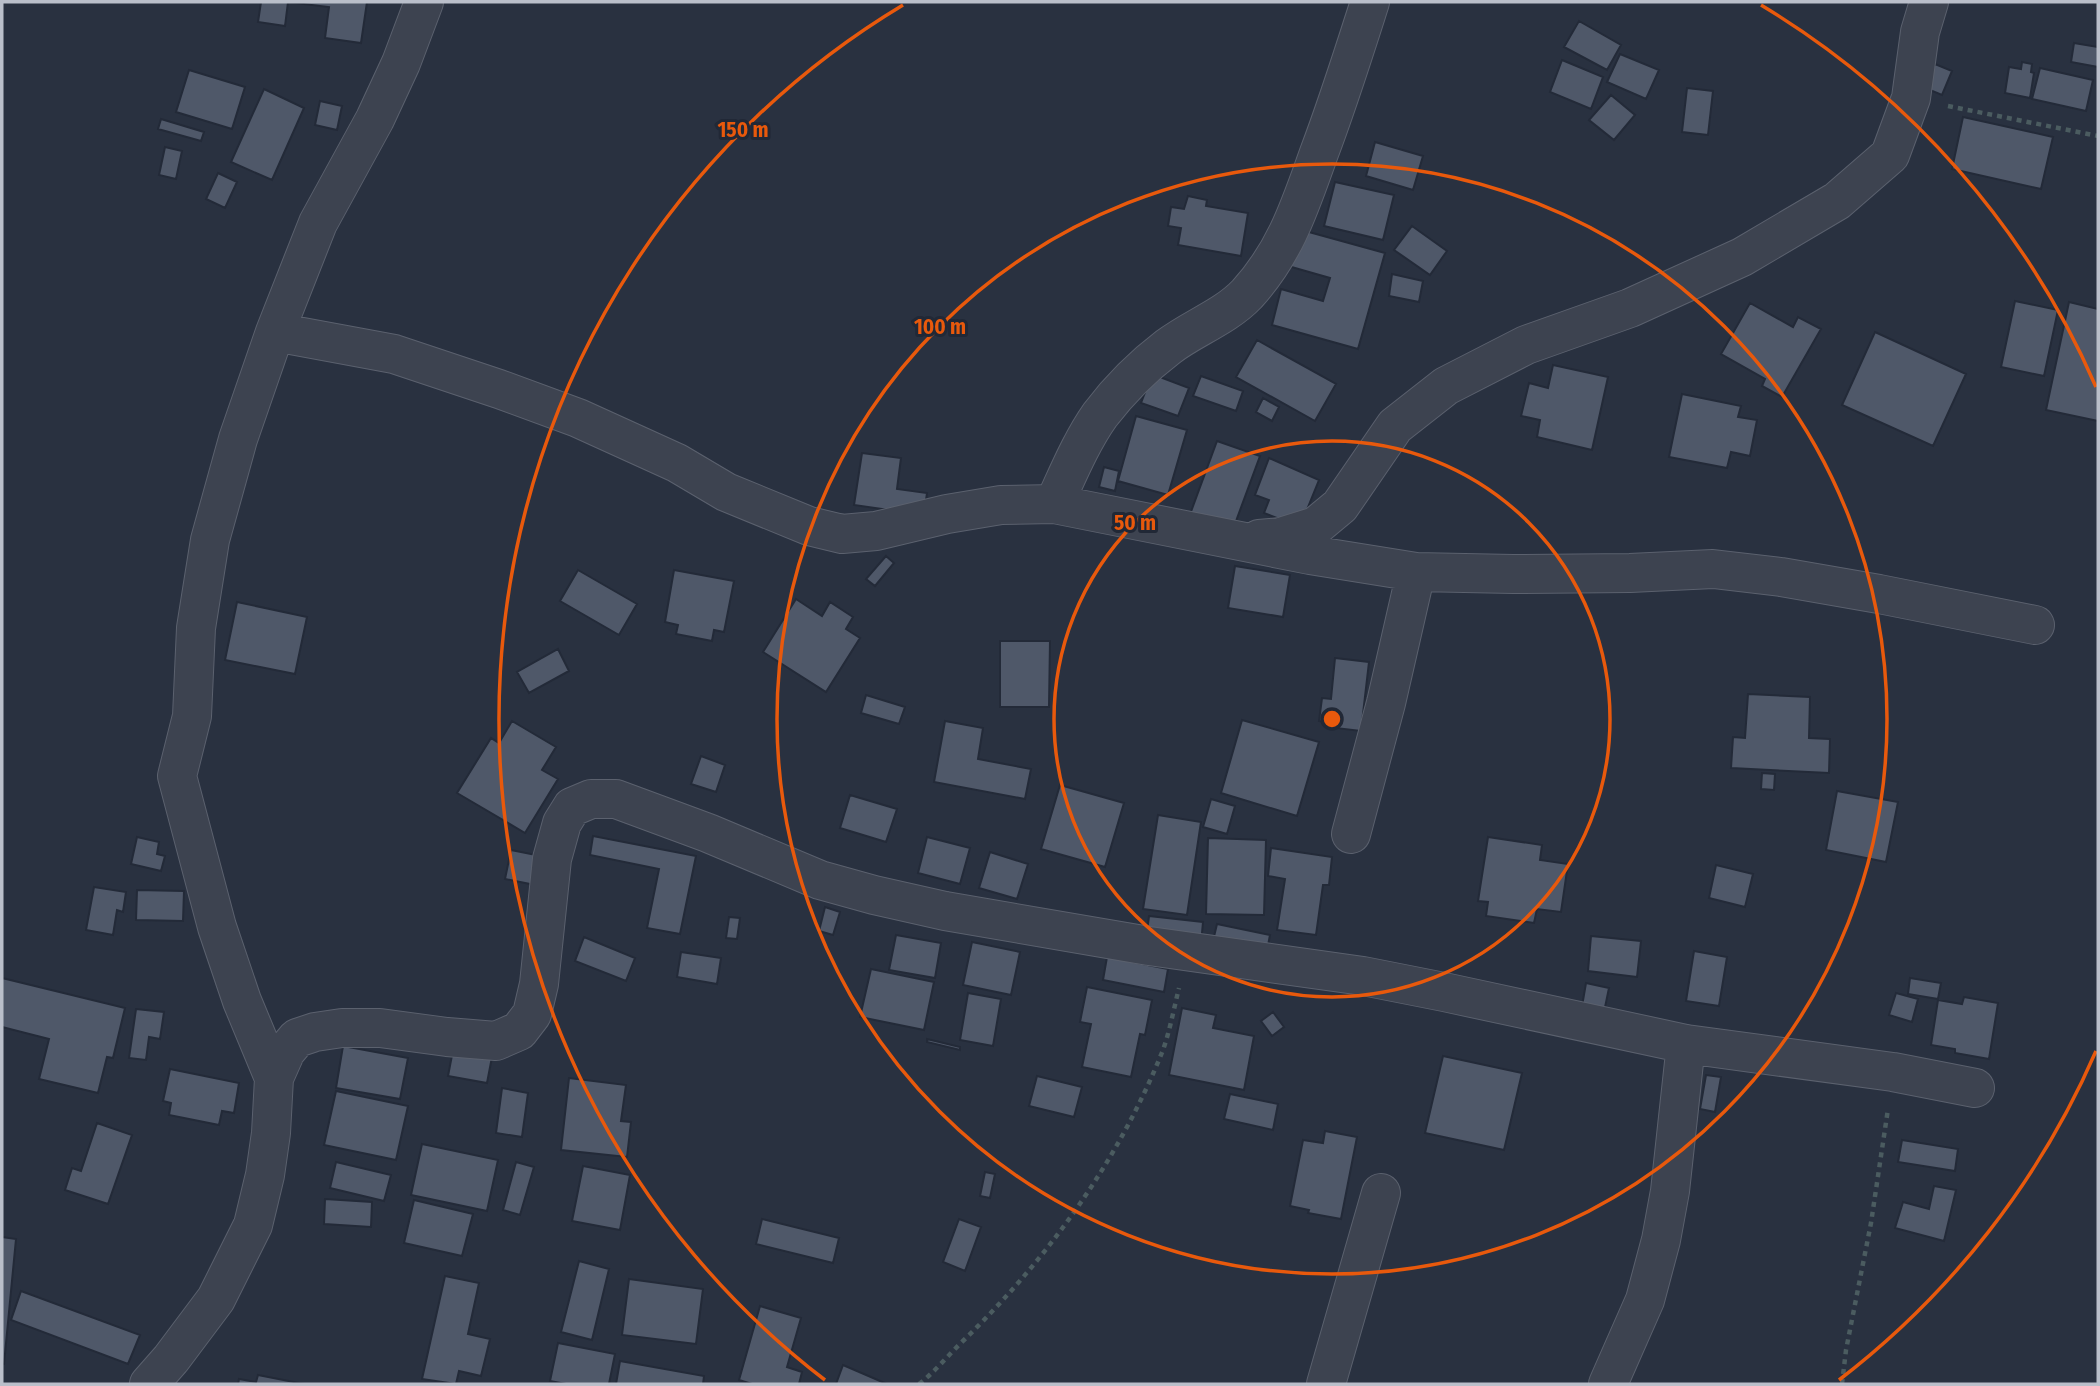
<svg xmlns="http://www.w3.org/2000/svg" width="2100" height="1386" viewBox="0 0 2100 1386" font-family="'Fira Sans Condensed',sans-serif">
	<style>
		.building { fill: #4f5869; stroke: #232a38; stroke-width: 2 }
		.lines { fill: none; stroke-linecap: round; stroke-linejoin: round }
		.street-casing { stroke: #5b616e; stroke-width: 40 }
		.path { stroke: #4b5c60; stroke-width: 4.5; stroke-dasharray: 5 5; stroke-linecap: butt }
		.street { stroke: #3d4350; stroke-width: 38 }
		.ring { fill: none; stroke: #e8590c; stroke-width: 3.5 }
		.centre { fill: #e8590c; stroke: #212836; stroke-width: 3.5 }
		.ring-label { font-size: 21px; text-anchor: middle; font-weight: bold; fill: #e8590c; stroke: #212836; stroke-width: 6; stroke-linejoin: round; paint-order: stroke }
	</style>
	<rect width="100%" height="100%" fill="#293140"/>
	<path class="building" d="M261 2H367L361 43 325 38 329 7 288 2 285 26 258 22Z
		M1579 21 1621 45 1607 70 1564 47Z
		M2074 43 2098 47V67L2071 62Z
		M1620 54 1659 70 1646 99 1607 82Z
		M1562 60 1603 77 1591 109 1550 92Z
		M2022 62 2032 64 2031 72 2034 73 2030 98 2005 93 2009 67 2021 69Z
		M1935 64 1952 71 1942 95 1925 88Z
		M2040 68 2093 80 2086 111 2032 99Z
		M189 70 245 87 232 129 176 112Z
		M1687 88 1713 91 1708 135 1682 132Z
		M264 89 304 108 272 180 231 162Z
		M1611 95 1635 115 1614 140 1589 120Z
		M320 101 342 106 337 130 315 125Z
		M1963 117 2053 137 2041 189 1952 169Z
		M161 119 204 132 201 141 158 129Z
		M1375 142 1423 156 1413 190 1366 176Z
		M165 147 182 151 176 179 159 175Z
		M218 173 237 182 225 208 206 199Z
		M1335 182 1394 195 1383 240 1324 226Z
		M1188 196 1207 200 1206 206 1248 213 1241 256 1178 245 1181 228 1168 226 1171 207 1184 209Z
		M1412 226 1447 251 1430 275 1394 250Z
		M1298 229 1385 253 1358 349 1272 325 1281 289 1323 301 1330 278 1288 266Z
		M1392 274 1423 281 1419 302 1389 296Z
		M2015 301 2058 310 2044 376 2001 367Z
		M2069 302 2098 309V421L2046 410Z
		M1750 303 1793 327 1798 317 1821 329 1782 397 1762 386 1765 379 1721 354Z
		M1875 332 1966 374 1933 446 1842 405Z
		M1257 340 1336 384 1315 421 1236 377Z
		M1553 365 1608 377 1592 450 1537 437 1540 420 1521 416 1529 383 1548 388Z
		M1152 374 1189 388 1178 416 1141 403Z
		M1201 376 1243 391 1236 411 1193 396Z
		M1682 394 1741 406 1738 417 1757 420 1750 456 1731 452 1727 468 1669 457Z
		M1263 398 1279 407 1272 421 1256 412Z
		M1136 416 1187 430 1168 495 1118 481Z
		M1217 441 1260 456 1232 532 1189 517Z
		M862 453 901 458 897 489 927 493 924 515 854 505Z
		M1269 458 1319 480 1300 527 1264 513 1269 500 1255 495Z
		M1104 467 1119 471 1115 491 1099 487Z
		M886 556 894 563 875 586 866 579Z
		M1235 566 1290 575 1283 617 1228 608Z
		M578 570 637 604 619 635 560 601Z
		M674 570 734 581 724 632 714 630 712 641 676 634 678 625 665 622Z
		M796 599 822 616 830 602 853 617 846 629 860 638 826 692 763 652Z
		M237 602 307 617 295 674 225 660Z
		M1000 641H1050L1049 707H1000Z
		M558 649 569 671 529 693 517 672Z
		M1335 658 1369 662 1361 731 1327 727 1328 723 1319 721 1322 698 1331 699Z
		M1748 694 1810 697 1809 738 1830 739 1829 773 1731 768 1733 737 1745 738Z
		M866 695 905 707 899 724 861 713Z
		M1242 720 1319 742 1297 816 1221 793Z
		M512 721 556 747 542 770 558 779 525 833 457 793 491 738 499 743Z
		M945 721 983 728 978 759 1031 769 1025 799 934 782Z
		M701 756 725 765 716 792 691 784Z
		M1762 773 1775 774 1774 790 1761 789Z
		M1060 785 1124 803 1105 867 1041 849Z
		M1837 791 1898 802 1886 862 1826 850Z
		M850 795 897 809 886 842 840 828Z
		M1211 799 1235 806 1227 834 1203 827Z
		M1158 815 1201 822 1187 915 1143 909Z
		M593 836 696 856 680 934 647 928 659 869 590 855Z
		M137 837 159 842 157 854 165 856 161 871 131 864Z
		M927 837 970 848 960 884 918 873Z
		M1488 837 1542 845 1540 860 1568 864 1561 912 1537 909 1534 923 1486 916 1488 902 1478 901Z
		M1208 838 1266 840 1264 915 1206 914Z
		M1271 848 1332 857 1329 885H1323L1316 935 1277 930 1285 879 1268 876Z
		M511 850 541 856 535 885 505 879Z
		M990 852 1028 864 1017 899 979 888Z
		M1716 865 1753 874 1745 907 1709 898Z
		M94 887 126 892 123 912 117 910 113 935 86 930Z
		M137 890 184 891 183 921 136 920Z
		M825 907 840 912 833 935 819 931Z
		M1149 916 1203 922 1201 944 1146 939Z
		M729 917 740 918 737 939 726 938Z
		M1217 924 1270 935 1266 956 1212 945Z
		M896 935 941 943 935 978 889 970Z
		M1591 936 1641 941 1637 977 1588 971Z
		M584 937 635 958 626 981 575 961Z
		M972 942 1020 952 1011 995 963 985Z
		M1694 951 1727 957 1719 1006 1686 1001Z
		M681 952 721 958 717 984 677 977Z
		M1107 957 1168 969 1164 992 1103 980Z
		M871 969 934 982 924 1030 860 1017Z
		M2 978 125 1008 113 1058 107 1057 98 1093 39 1079 49 1039 2 1027Z
		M1910 978 1941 983 1938 999 1908 994Z
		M1586 983 1609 988 1603 1017 1581 1012Z
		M1087 987 1152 1000 1145 1035 1140 1034 1131 1077 1082 1067 1091 1024 1080 1022Z
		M968 993 1001 999 993 1046 960 1040Z
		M1896 993 1918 999 1912 1022 1889 1015Z
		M1964 997 1998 1003 1989 1059 1955 1053V1049L1931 1045 1938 1000 1962 1004Z
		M1182 1008 1216 1015 1213 1028 1254 1036 1244 1090 1169 1075Z
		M136 1009 164 1012 160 1039 149 1037 146 1060 129 1058Z
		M1273 1012 1284 1027 1272 1036 1261 1021Z
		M927 1039 960 1047V1050L927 1042Z
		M343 1046 408 1058 400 1099 336 1088Z
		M453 1050 492 1057 487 1083 448 1076Z
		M1443 1056 1522 1073 1504 1150 1425 1133Z
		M170 1069 239 1083 234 1113 222 1111 219 1125 169 1115 171 1103 163 1101Z
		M1706 1075 1721 1077 1715 1112 1700 1109Z
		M1037 1076 1082 1087 1074 1117 1029 1106Z
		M569 1078 626 1085 621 1121 631 1122 627 1157 561 1150Z
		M502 1088 528 1093 522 1137 496 1133Z
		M336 1091 408 1106 396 1160 324 1145Z
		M1230 1094 1278 1104 1273 1130 1224 1119Z
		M97 1123 132 1135 108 1204 65 1190 72 1168 81 1171Z
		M1325 1131 1357 1137 1341 1219 1308 1213 1309 1210 1290 1206 1303 1140 1323 1143Z
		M1902 1140 1958 1149 1955 1171 1898 1162Z
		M422 1144 498 1160 487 1211 411 1195Z
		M336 1162 391 1175 384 1201 330 1188Z
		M516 1162 534 1167 520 1215 503 1210Z
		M583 1166 630 1175 620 1230 572 1221Z
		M985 1172 995 1174 990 1198 980 1196Z
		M1934 1186 1956 1190 1944 1241 1895 1228 1903 1202 1929 1209Z
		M325 1199 372 1202 371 1227 324 1224Z
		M414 1200 473 1214 462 1256 404 1243Z
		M762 1219 839 1238 833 1263 756 1244Z
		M959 1219 981 1227 965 1271 943 1262Z
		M2 1237 16 1239 4 1364H2Z
		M579 1261 609 1269 592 1340 561 1332Z
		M445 1276 479 1283 468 1334 490 1339 481 1376 459 1371 456 1384 422 1379Z
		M629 1279 703 1289 696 1344 622 1335Z
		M21 1291 140 1335 128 1364 11 1320Z
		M760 1306 801 1318 787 1367 802 1372 799 1384H752L739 1380Z
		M558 1343 615 1354 609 1384H566L550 1381Z
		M620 1361 704 1376 703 1384H616Z
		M843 1365 887 1384H836Z
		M258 1375 304 1384H238L239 1379 256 1382Z"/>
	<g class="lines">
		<g class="street-casing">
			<path id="street" d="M275 332 394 354 499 389 578 418 677 463 726 492 809 526 842 534 876 531 947 514 1001 505 1054 504 1310 555 1416 572 1513 574 1630 573 1713 569 1781 577 1879 594 2035 625
				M1054 504C1068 474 1081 442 1100 415 1119 390 1143 366 1168 347 1193 328 1225 317 1247 294 1286 251 1300 206 1319 153 1338 103 1354 52 1370 2
				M1259 539 1281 537 1316 526 1340 506 1395 426 1446 386 1526 345 1630 308 1742 257 1837 201 1890 155 1911 98 1920 32 1929 2
				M1351 834 1386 703 1416 572
				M274 1078 286 1051 297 1038 315 1032 342 1028H380L447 1037 496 1041 519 1031 532 1014 539 984 552 859 562 823 572 807 591 799H616L708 833 820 880 874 895 945 911 1149 946 1363 976 1444 992 1686 1044 1893 1072 1975 1088
				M149 1384 171 1359 216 1299 253 1225 265 1175 271 1133 274 1078 242 1001 217 927 177 776 192 716 196 628 210 540 238 439 275 332 318 223 375 119 401 63 424 2
				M1326 1384 1381 1193
				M1608 1384 1645 1300 1661 1240 1670 1191 1686 1044"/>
		</g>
		<path class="path" d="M1948 106 2098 136
			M919 1384C936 1371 949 1354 965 1339 1049 1257 1119 1160 1163 1050 1170 1030 1174 1008 1179 988
			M1842 1384 1846 1350 1871 1223 1888 1109"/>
		<use href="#street" class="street"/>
	</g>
	<g class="ring">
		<circle cx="1332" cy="719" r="278"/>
		<circle cx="1332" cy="719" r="555"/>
		<path d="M2096 1051A833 833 0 0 1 1839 1380M825 1380A833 833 0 0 1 903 5M1761 5A833 833 0 0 1 2096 387"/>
	</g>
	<circle cx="1332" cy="719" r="10" class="centre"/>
	<g class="ring-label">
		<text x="743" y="137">150 m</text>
		<text x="940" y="334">100 m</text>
		<text x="1135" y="530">50 m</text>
	</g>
	<rect width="2100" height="1386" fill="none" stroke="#babfca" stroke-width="7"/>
</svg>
